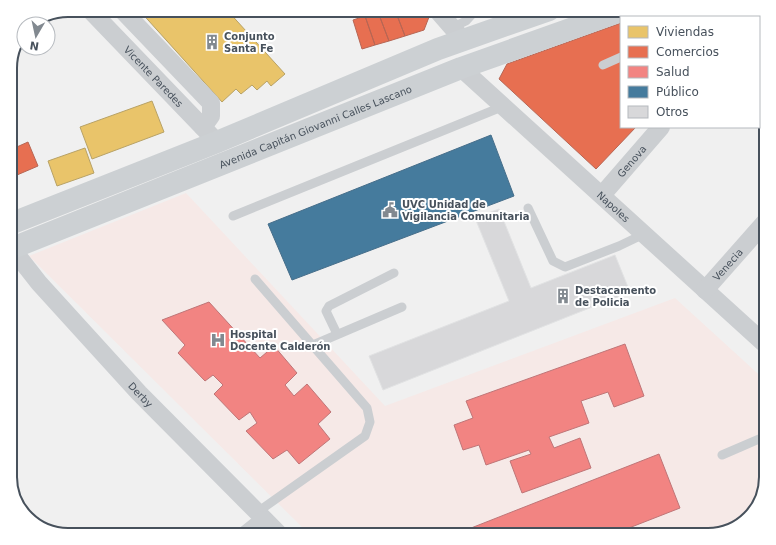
<svg xmlns="http://www.w3.org/2000/svg" width="776" height="545" viewBox="0 0 776 545" font-family="'DejaVu Sans',sans-serif">
	<style>
		.medical { fill: #f6e9e7 }
		.homes { fill: #e9c46a; stroke: #b8a266 }
		.shops { fill: #e76f51; stroke: #b76654 }
		.health { fill: #f28482; stroke: #bf7577 }
		.public { fill: #457b9d; stroke: #466e8a }
		.building { fill: #d8d8da; stroke: #e1e2e3 }
		.lines { fill: none; stroke-linecap: round; stroke-linejoin: round }
		.service { stroke: #cbced1; stroke-width: 9 }
		.minor { stroke: #cbced1; stroke-width: 18 }
		.secondary { stroke: #ccd0d3; stroke-width: 22 }
		.labels { text-anchor: middle; dominant-baseline: central; stroke-width: 4; stroke-linejoin: round; paint-order: stroke }
		.poi-label { font-size: 10px; font-weight: bold; fill: #47515c; stroke: #fff; text-anchor: start }
		.street-label { font-size: 10px; fill: #47515c; stroke: #fff }
		.rim { fill: none; stroke: #47515c; stroke-width: 2 }
	</style>
	<rect width="100%" height="100%" fill="#f0f0f0"/>
	<path class="medical" d="M186 193 385 406 675 298 766 381V477L754 512 734 529 708 535H310L29 256Z"/>
	<path class="homes" d="M139 10H227L285 74 271 86 267 81 257 90 252 85 241 94 236 89 222 102Z
		M152 101 164 132 92 159 80 127Z
		M85 148 94 173 57 186 48 161Z"/>
	<path class="shops" d="M383 10H395L405 36 389 41 378 12Z
		M395 10H422L429 17 424 30 405 36Z
		M656 10H708L729 17H637Z
		M378 12 389 41 375 45 365 16Z
		M365 16 375 45 362 49 353 20Z
		M621 23V127H636L596 169 499 79 507 64Z
		M28 142 38 166 10 178V150Z"/>
	<path class="health" d="M209 302 260 358 274 346 297 373 285 385 294 396 307 384 331 412 318 424 330 439 299 464 287 450 273 459 246 431 257 423 250 412 239 420 214 394 223 385 213 375 205 381 178 353 185 345 162 320Z
		M625 344 644 396 614 407 608 392 581 401 589 423 549 437 554 448 580 438 591 468 522 493 510 461 531 454 529 450 486 465 479 445 463 450 454 425 473 418 466 401Z
		M659 454 680 508 611 535H468L466 530Z"/>
	<path class="public" d="M491 135 514 196 292 280 268 224Z"/>
	<path class="building" d="M499 209 531 288 615 255 630 292 383 390 369 356 509 301 475 218Z"/>
	<g class="lines">
		<path class="service" d="M671 10 674 17
			M716 17 722 15
			M453 27 466 21 476 10
			M603 65 621 57
			M528 208 553 261 565 267 619 246 644 234
			M233 216 504 106
			M255 279 367 408 370 422 365 436 256 513
			M337 334 326 311 329 306 394 273
			M313 345 402 307
			M722 455 766 436
			M763 480H765"/>
		<g class="minor">
			<path id="s1" d="M90 10 217 142"/>
			<path d="M122 10 211 103V116L203 127"/>
			<path d="M437 10 464 41"/>
			<path id="s2" d="M461 68 766 345"/>
			<path id="s3" d="M602 195 661 127"/>
			<path id="s4" d="M10 246 39 283 139 393 280 535"/>
			<path id="s5" d="M705 290 766 221"/>
			<path d="M245 535 264 520"/>
		</g>
		<g class="secondary">
			<path d="M10 224 217 142 438 49 549 10"/>
			<path id="s6" d="M10 249 461 68 624 10"/>
		</g>
	</g>
	<defs>
		<g id="building-bare" transform="scale(1.2)"><path d="M-4-6H4V6H1V3H-1V6H-4ZM-2.5-4.3h1.7v1.8h-1.7ZM.8-4.3h1.7v1.8H.8ZM-2.5-1h1.7V.8h-1.7ZM.8-1h1.7V.8H.8Z" fill="#828990" stroke="#fff" stroke-width="2.5" paint-order="stroke"/></g>
		<g id="civic-bare" transform="scale(1.2)"><path d="M-.6-6.5H3V-4.5H.6V-3L4-1V1h2V6H-6V1h2V-1L-.6-3ZM-1.2 2.5V6h2.4V2.5Z" fill="#828990" stroke="#fff" stroke-width="2.5" paint-order="stroke"/></g>
		<g id="hospital-bare" transform="scale(1.2)"><path d="M-5-5h3v3.5h4V-5h3V5h-3V1.5h-4V5h-3Z" fill="#828990" stroke="#fff" stroke-width="2.5" paint-order="stroke"/></g>
	</defs>
	<g fill-rule="evenodd">
		<use href="#building-bare" x="212" y="42"/>
		<use href="#civic-bare" x="390" y="210"/>
		<use href="#building-bare" x="563" y="296"/>
		<use href="#hospital-bare" x="218" y="340"/>
	</g>
	<g class="labels">
		<g class="poi-label">
			<text x="224" y="36">Conjunto<tspan x="224" dy="12">Santa Fe</tspan></text>
			<text x="402" y="204">UVC Unidad de<tspan x="402" dy="12">Vigilancia Comunitaria</tspan></text>
			<text x="575" y="290">Destacamento<tspan x="575" dy="12">de Policia</tspan></text>
			<text x="230" y="334">Hospital<tspan x="230" dy="12">Docente Calderón</tspan></text>
		</g>
		<g class="street-label">
			<text stroke="none"><textPath href="#s1" startOffset="92">Vicente Paredes</textPath></text>
			<text stroke="none"><textPath href="#s6" startOffset="329">Avenida Capitán Giovanni Calles Lascano</textPath></text>
			<text stroke="none"><textPath href="#s3" startOffset="45">Genova</textPath></text>
			<text stroke="none"><textPath href="#s2" startOffset="206">Napoles</textPath></text>
			<text stroke="none"><textPath href="#s5" startOffset="34">Venecia</textPath></text>
			<text stroke="none"><textPath href="#s4" startOffset="198">Derby</textPath></text>
		</g>
	</g>
	<path d="M0 0H776V545H0ZM68 17H708A51 51 0 0 1 759 68V477A51 51 0 0 1 708 528H68A51 51 0 0 1 17 477V68A51 51 0 0 1 68 17Z" fill="#fff" fill-rule="evenodd"/>
	<path class="rim" d="M68 17H708A51 51 0 0 1 759 68V477A51 51 0 0 1 708 528H68A51 51 0 0 1 17 477V68A51 51 0 0 1 68 17Z"/>
	<rect x="620" y="16" width="140" height="112" fill="#ffffff" stroke="#b5b9be"/>
	<rect x="628" y="26" width="20" height="12" fill="#e9c46a" stroke="#b5b9be"/>
	<text x="656" y="36" font-size="12" fill="#47515c">Viviendas</text>
	<rect x="628" y="46" width="20" height="12" fill="#e76f51" stroke="#b5b9be"/>
	<text x="656" y="56" font-size="12" fill="#47515c">Comercios</text>
	<rect x="628" y="66" width="20" height="12" fill="#f28482" stroke="#b5b9be"/>
	<text x="656" y="76" font-size="12" fill="#47515c">Salud</text>
	<rect x="628" y="86" width="20" height="12" fill="#457b9d" stroke="#b5b9be"/>
	<text x="656" y="96" font-size="12" fill="#47515c">Público</text>
	<rect x="628" y="106" width="20" height="12" fill="#d8d8da" stroke="#b5b9be"/>
	<text x="656" y="116" font-size="12" fill="#47515c">Otros</text>
	<g transform="translate(36 36) rotate(189)"><circle r="19" fill="#ffffff" stroke="#b5b9be"/>
	<path d="M0-3L7 15L0 10L-7 15Z" fill="#828990"/>
	<text y="-6" font-size="11" font-weight="bold" text-anchor="middle" fill="#47515c">N</text>
	</g>
</svg>
